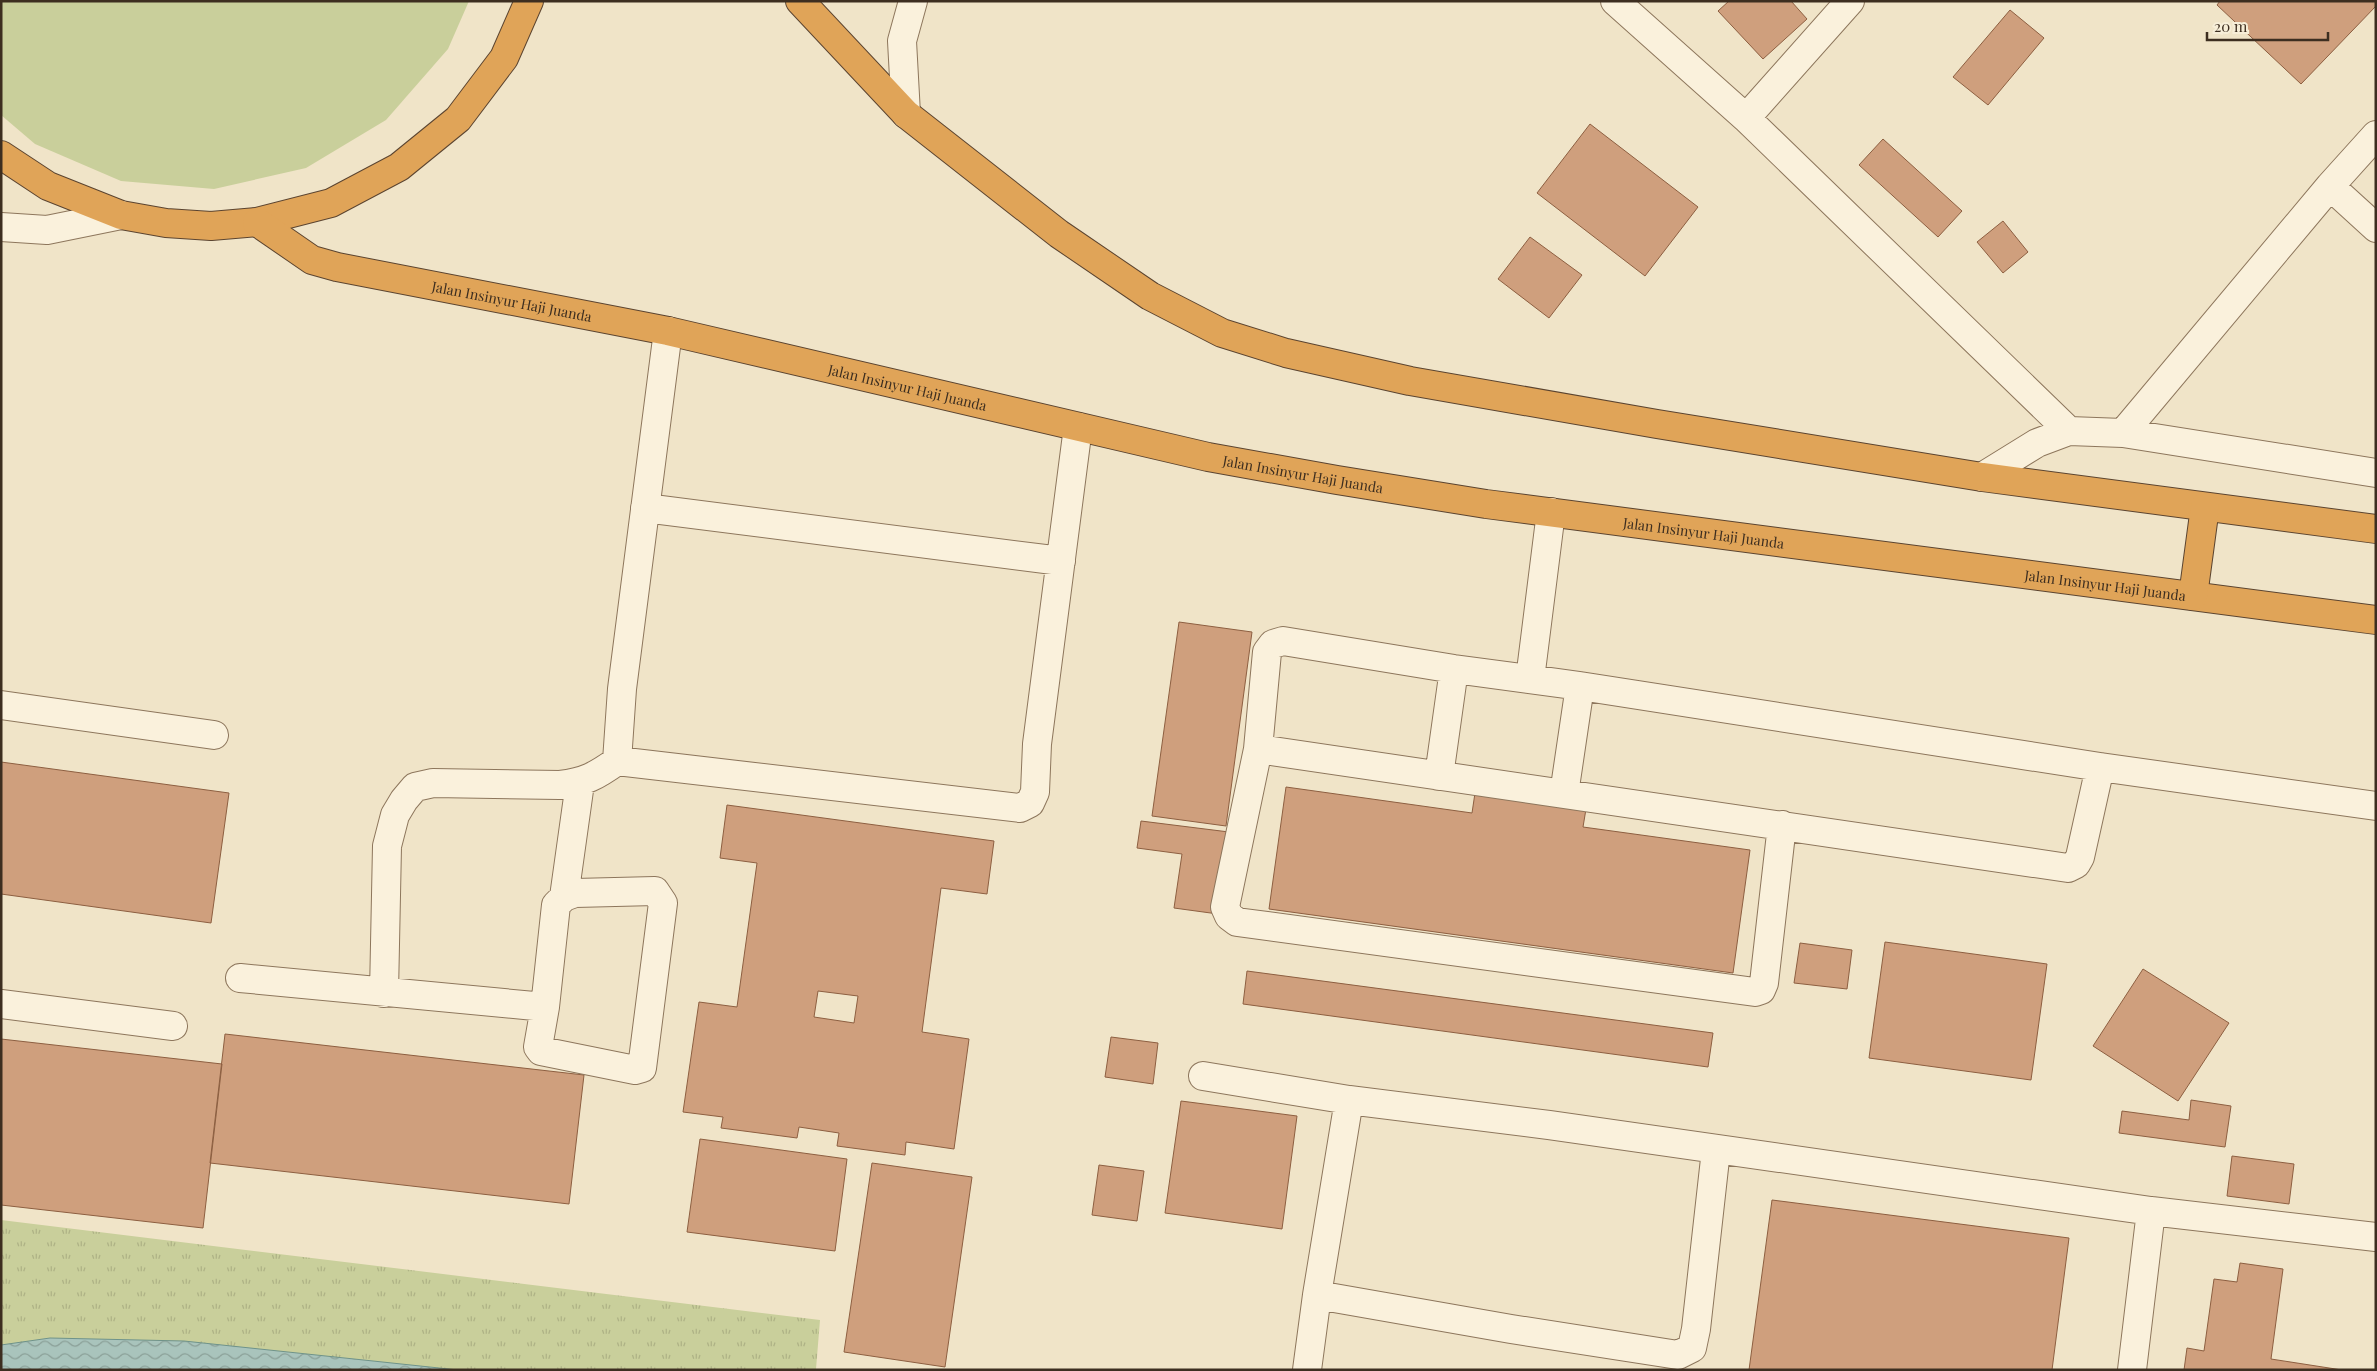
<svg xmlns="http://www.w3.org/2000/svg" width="2377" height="1371" viewBox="0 0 2377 1371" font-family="'Playfair Display',serif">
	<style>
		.grass { fill: url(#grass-tufts) }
		.park { fill: #c9cf9b }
		.water { fill: url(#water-waves); stroke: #6f938a }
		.building { fill: #cf9f7d; stroke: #8d5f41; fill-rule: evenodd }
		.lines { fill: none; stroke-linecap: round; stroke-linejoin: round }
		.minor-casing { stroke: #8d765c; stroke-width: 30 }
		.highway-casing { stroke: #5b4430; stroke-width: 30 }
		.minor { stroke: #faf1dc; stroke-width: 28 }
		.highway { stroke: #e0a458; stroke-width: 28 }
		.labels { text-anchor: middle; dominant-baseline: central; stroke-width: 4.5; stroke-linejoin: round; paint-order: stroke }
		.street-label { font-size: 14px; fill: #3d2e20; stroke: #f7eed8 }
	</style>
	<defs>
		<pattern id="grass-tufts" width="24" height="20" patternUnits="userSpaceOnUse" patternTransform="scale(1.25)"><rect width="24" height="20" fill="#c9cf9b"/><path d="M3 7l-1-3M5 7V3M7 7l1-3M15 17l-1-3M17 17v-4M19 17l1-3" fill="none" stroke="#aeb285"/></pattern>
		<pattern id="water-waves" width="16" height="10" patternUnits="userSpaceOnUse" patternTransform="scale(1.25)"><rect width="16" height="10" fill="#a9c4bc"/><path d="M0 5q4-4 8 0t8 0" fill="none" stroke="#8ba098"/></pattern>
	</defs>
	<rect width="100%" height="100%" fill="#f0e4c8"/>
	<path class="grass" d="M1 1220 820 1320 816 1369 818 1370H1Z"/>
	<path class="park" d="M1 1H469L448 49 386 120 306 168 214 189 121 181 35 144 1 115Z"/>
	<path class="water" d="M50 1338 184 1341 458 1370H1V1345Z"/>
	<path class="building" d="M1729 1H1791L1807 19 1763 59 1718 11Z
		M2220 1H2376V6L2301 84 2217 5Z
		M2010 10 2044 38 1988 105 1953 77Z
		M1590 124 1698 207 1645 276 1537 193Z
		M1883 139 1962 211 1938 237 1859 165Z
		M2003 221 2028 252 2003 273 1977 242Z
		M1530 237 1582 275 1549 318 1498 279Z
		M1179 622 1252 632 1226 826 1152 816Z
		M1 762 229 793 211 923 1 894Z
		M1286 787 1472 813 1475 793 1586 809 1583 827 1750 850 1733 973 1269 909Z
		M727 805 994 841 987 894 941 888 922 1032 969 1039 954 1149 906 1142 905 1155 837 1146 839 1133 799 1127 797 1138 721 1128 723 1117 683 1112 699 1002 737 1007 757 863 720 858ZM818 991 858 996 854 1023 814 1017Z
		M1141 821 1229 832 1218 914 1174 908 1182 854 1137 848Z
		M1885 942 2047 964 2031 1080 1869 1058Z
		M1800 943 1852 950 1847 989 1794 983Z
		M2143 969 2229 1023 2178 1101 2093 1046Z
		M1247 971 1713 1033 1708 1067 1243 1004Z
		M225 1034 584 1075 569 1204 210 1163Z
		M1111 1037 1158 1043 1153 1084 1105 1077Z
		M1 1039 222 1064 203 1228 1 1205Z
		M2191 1100 2231 1106 2225 1147 2119 1133 2122 1111 2189 1120Z
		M1181 1101 1297 1116 1282 1229 1165 1213Z
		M700 1139 847 1159 835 1251 687 1232Z
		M2232 1156 2294 1164 2289 1204 2227 1196Z
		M872 1163 972 1177 945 1367 844 1352Z
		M1099 1165 1144 1171 1137 1221 1092 1215Z
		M1772 1200 2069 1238 2052 1370H1749Z
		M2240 1263 2283 1269 2271 1359 2342 1370H2184L2187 1348 2204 1351 2214 1279 2237 1282Z"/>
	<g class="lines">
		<g class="minor-casing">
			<path id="minor" d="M1615 1 1746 118 2069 431
				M906 114 902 41 913 1
				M1746 118 1850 1
				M2330 186 2376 228
				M1 227 47 230 121 215
				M2123 433 2330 186 2376 135
				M1982 477 2037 443 2069 431 2123 433 2376 473
				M645 508 1061 561
				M1530 679 1551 512
				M1 705 214 735
				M1258 749 2068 868 2076 864 2080 857 2100 767
				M617 761 622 689 668 331
				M1439 776 1454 669
				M1564 794 1580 686
				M1782 825 1764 983 1761 990 1755 992 1237 922 1229 916 1225 907 1258 749 1267 652 1273 644 1283 641 1454 669 1580 686 2100 767 2376 806
				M655 891 663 903 642 1068 635 1070 541 1051 538 1047 545 1007 556 905 564 897 575 893Z
				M564 897 580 783
				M240 978 545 1007
				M384 993 387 846 395 815 404 800 415 787 433 783 560 785C585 782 596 776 617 761L1020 808 1030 803 1035 792 1037 744 1078 427
				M1 1004 173 1026
				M1203 1076 1349 1100 1549 1125 2151 1211 2376 1237
				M1317 1295 1511 1329 1678 1355 1692 1348 1696 1329 1716 1150
				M1307 1370 1317 1295 1349 1100
				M2132 1370 2151 1211"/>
		</g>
		<g class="highway-casing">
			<g id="highway">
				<path d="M800 1 906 114 1059 234 1150 296 1222 333 1286 353 1410 381 1657 424 1982 477 2376 529"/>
				<path d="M1 155 48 186 121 215 166 223 211 226 257 222 331 203 399 167 458 119 504 58 529 1"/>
				<path id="s1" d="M257 222 312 260 337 267 668 331 1208 457 1337 480 1486 504 2376 620"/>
				<path d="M2193 596 2205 507"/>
			</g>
		</g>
		<use href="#minor" class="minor"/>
		<use href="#highway" class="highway"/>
	</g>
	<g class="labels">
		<g class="street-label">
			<text stroke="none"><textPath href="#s1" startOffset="271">Jalan Insinyur Haji Juanda</textPath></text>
			<text stroke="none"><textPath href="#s1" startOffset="676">Jalan Insinyur Haji Juanda</textPath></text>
			<text stroke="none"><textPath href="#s1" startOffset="1081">Jalan Insinyur Haji Juanda</textPath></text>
			<text stroke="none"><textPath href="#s1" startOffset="1486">Jalan Insinyur Haji Juanda</textPath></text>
			<text stroke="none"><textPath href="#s1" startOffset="1891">Jalan Insinyur Haji Juanda</textPath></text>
		</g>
	</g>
	<rect width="2377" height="1371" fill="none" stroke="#3d2e20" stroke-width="5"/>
	<path d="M2207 32v8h121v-8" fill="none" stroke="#3d2e20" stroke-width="2.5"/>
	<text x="2214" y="32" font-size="15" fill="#3d2e20" stroke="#f7eed8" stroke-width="4" paint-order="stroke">20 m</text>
</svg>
